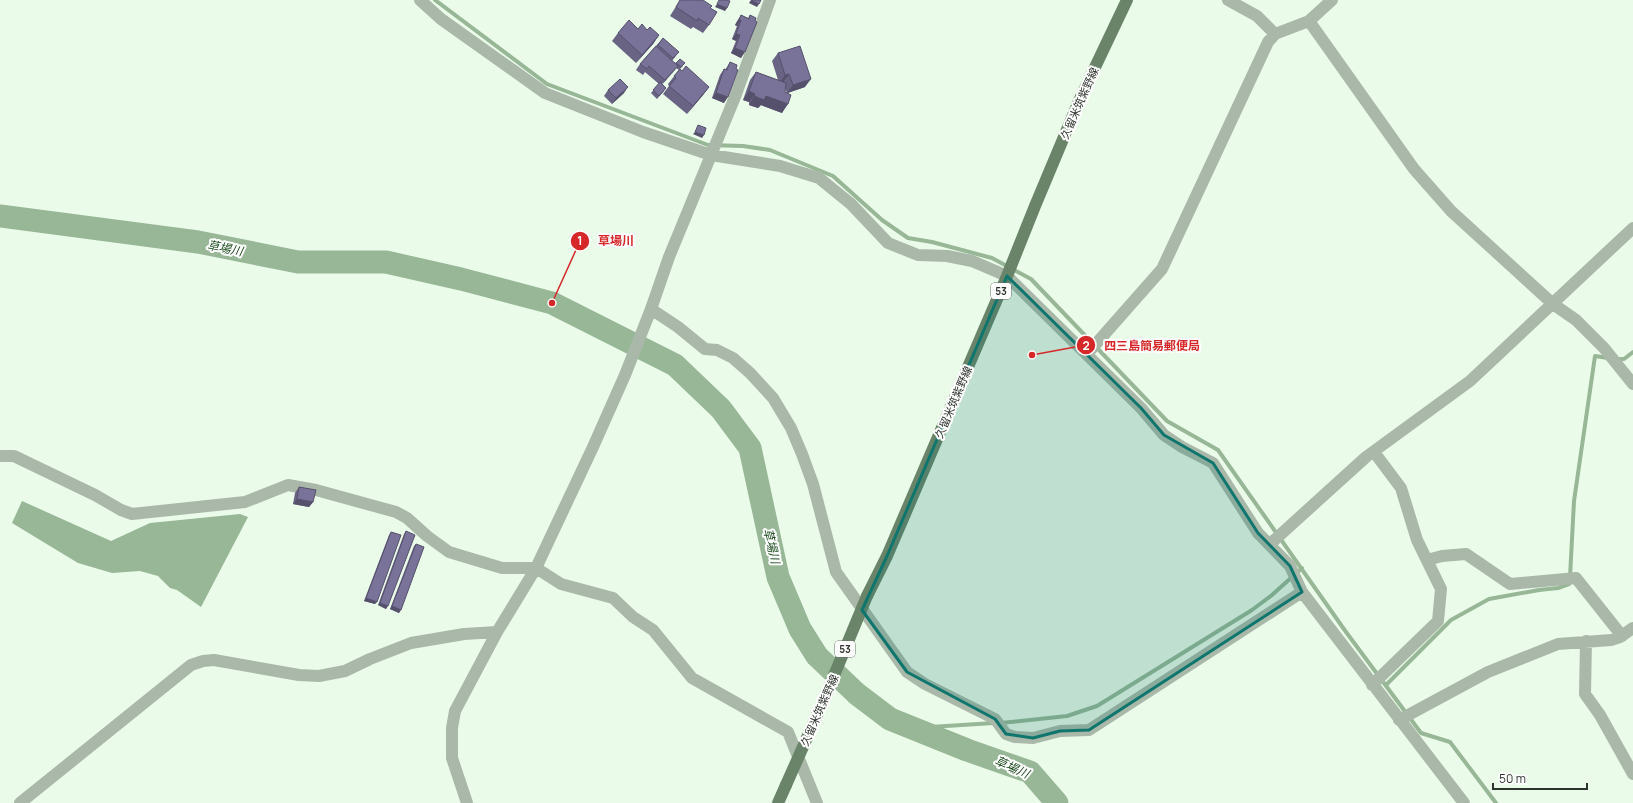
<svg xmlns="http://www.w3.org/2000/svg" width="1633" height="803" viewBox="0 0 1633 803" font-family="Manrope,'Noto Sans JP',sans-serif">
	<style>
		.water { fill: #97b796 }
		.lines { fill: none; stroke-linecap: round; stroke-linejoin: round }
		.stream { stroke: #97b796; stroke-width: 4 }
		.river { stroke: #97b796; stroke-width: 23 }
		.minor { stroke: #aab8a9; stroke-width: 12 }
		.major { stroke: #6a8469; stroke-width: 12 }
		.major-bridge { stroke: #6a8469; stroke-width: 12 }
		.wall { fill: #696384; fill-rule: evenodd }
		.shaded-wall { fill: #55506b }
		.building { fill: #7a7399; stroke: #55506b }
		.marked { fill: #0f766e; fill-opacity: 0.2; stroke: #0f766e; stroke-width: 3; stroke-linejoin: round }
		.labels { text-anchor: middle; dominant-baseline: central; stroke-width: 4; stroke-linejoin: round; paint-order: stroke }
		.shield { fill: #fff; stroke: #6b706b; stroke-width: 1 }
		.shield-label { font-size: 10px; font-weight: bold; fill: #2c322c }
		.street-label { font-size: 11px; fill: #2c322c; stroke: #fff }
		.water-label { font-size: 12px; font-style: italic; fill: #1d4b1e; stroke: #fff }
		.leader { fill: none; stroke: #d62828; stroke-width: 1.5 }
		.callout-dot { fill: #d62828; stroke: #fff; stroke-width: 1.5 }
		.mark-label { font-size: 12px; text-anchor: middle; font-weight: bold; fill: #fff }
		.callout-label { font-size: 12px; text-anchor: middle; font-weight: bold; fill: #d62828; stroke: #fff; stroke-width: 4; stroke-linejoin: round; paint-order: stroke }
	</style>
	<rect width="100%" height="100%" fill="#ebfbea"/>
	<path class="water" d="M22 501 111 541 150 523 240 514 248 517 201 607 177 590 170 588 158 576 140 571 112 573 78 563 12 523Z"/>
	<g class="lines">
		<path class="stream" d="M435 0 547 84 708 145 743 146 770 150 833 176 882 220 908 238 932 242 992 258 1031 279 1167 421 1218 450 1346 632 1421 733 1450 742 1496 803
			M1617 359H1624L1633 352
			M1570 577 1574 501 1595 356 1608 358
			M1386 685 1451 620 1489 599 1539 590 1558 588 1569 584
			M1001 723 1067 716 1097 706 1252 610 1272 595 1302 568
			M914 728 994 723"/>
		<path class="river" d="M0 216 198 242 298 262H386L461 279 552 303 675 365 721 409 750 448 778 577 800 629 817 656 857 694 890 719 967 750 1030 772 1057 803"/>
		<path class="minor" d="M420 0 441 19 545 93 643 132 711 155 780 166 819 178 851 204 888 243 918 255 947 256 972 261 1007 276 1141 408 1164 435 1182 447 1213 463 1258 533 1290 566 1302 592 1464 803
			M1228 0 1257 16 1275 34
			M1309 21 1414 169 1451 211 1553 304 1576 320 1604 348 1633 384
			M651 309 678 327 705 349 717 350 733 358 750 373 773 398 791 428 802 454 813 484 836 572 907 672 925 684 995 719 1006 734 1015 737 1033 738 1060 731 1089 730 1302 592
			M1087 354 1162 269 1268 42 1275 34 1309 21 1332 0
			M0 456H14L95 495 121 510 132 514 245 502 288 485 316 490 396 512 407 518 427 536 449 552 502 568H536L561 584 613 598 633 617 653 630 692 678 788 732 817 803
			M1270 544 1366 457 1470 381 1633 228
			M1427 560 1442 556 1466 554 1510 584 1576 578 1622 636
			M1586 641 1585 694 1600 715 1633 774
			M1372 685 1438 621 1441 589 1417 540 1401 488 1374 452
			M1399 720 1488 672 1558 644 1611 640 1620 637 1633 628
			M20 803 191 665 203 661 214 660 299 675 319 676 345 671 370 659 411 643 464 634 497 632
			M467 803 452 758V728L455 711 497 632 536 568 593 447 625 375 651 309 669 257 735 97 770 0"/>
		<path class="major" d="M867 596 887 556 1007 276 1035 206 1079 101 1127 0
			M778 803 786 785"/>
		<path class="major-bridge" d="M823 702 867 596
			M786 785 818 713"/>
	</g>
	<path class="wall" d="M680 0H703L710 8 709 25 703 33 693 27 691 29 670 16Z
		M741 15 748 18 750 15 741 58 731 53 736 41 732 39 737 26 735 25 737 21Z
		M638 29 647 30 659 35 653 44 636 63 612 41 618 33Z
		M663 38 679 52 672 61 676 63 683 66 680 69 682 71 709 87 703 95 687 114 663 94 669 86 668 84 679 70 676 68 662 84 664 91 657 99 651 93 659 84 645 72 643 75 636 70 640 64Z
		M778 53 805 87 788 93 782 113 761 105 758 108 749 105V102L743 100 750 80 756 72 778 80 772 61ZM785 88 787 93 785 92Z
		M730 62 724 103 712 98 720 75 724 69 725 70Z
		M608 90 624 93 612 104 604 96Z
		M299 487 313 502 309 507 293 504 295 493Z
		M406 531 386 609 378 605 404 534Z
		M391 532 375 604 364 601 389 535Z
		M416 544 399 613 390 609 414 546Z"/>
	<path class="shaded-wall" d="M751 0 759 4 757 7 749 3Z
		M717 4 727 8 725 11 715 7Z
		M739 20H741L737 26 735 25Z
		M736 34 740 35 736 41 732 39Z
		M659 35 653 44 636 63 642 55Z
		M735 48 745 52 741 58 731 53Z
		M678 66 674 71 661 86 665 80Z
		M789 74 783 82 780 83 785 75Z
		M811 79 805 87 787 93 793 85Z
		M628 87 624 93 612 104 616 98Z
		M709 87 703 95 687 114 693 106Z
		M749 91 755 94 749 102 743 100Z
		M716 93 728 97 724 103 712 98Z
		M754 96H766L788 104 782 113 761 105 758 108 749 105Z
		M695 132 704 135 702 138 693 134Z
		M297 499 313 502 309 507 293 504Z
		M366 598 377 602 375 604 364 601Z
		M380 603 388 606 386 609 378 605Z
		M392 606 401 610 399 613 390 609Z"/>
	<path class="building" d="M680 0H703L712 6 710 8 717 12 709 25 698 18 697 21 676 7Z
		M719 0H728L730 1 727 8 717 4Z
		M751 0H761L759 4Z
		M741 15 749 19 750 15 756 18 755 21 757 22 745 52 735 48 740 35 736 34 741 20H739Z
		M629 20 638 29 642 24 647 30 650 27 659 35 642 55 618 33Z
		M663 38 679 52 673 58 658 45Z
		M656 46 678 66 665 80 649 66 647 69 640 64Z
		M800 46 811 79 793 85 789 74 785 75 778 53Z
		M680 59 685 63 681 67 676 63Z
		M730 62 737 65 736 69 738 70 728 97 716 93 724 69 727 70Z
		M686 66 709 87 693 106 669 86 676 78 674 76 680 69 682 71Z
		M756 72 786 83 785 92 791 95 788 104 766 96 764 100 754 96 755 94 749 91Z
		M620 79 628 87 616 98 608 90Z
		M660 82 666 88 659 96 653 90Z
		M698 125 706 128 704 135 695 132Z
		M299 487 316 490 313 502 297 499Z
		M406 531 415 535 388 606 380 603Z
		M391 532 401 535 377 602 366 598Z
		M416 544 424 547 401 610 392 606Z"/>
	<path class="marked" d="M1007 276 1141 408 1164 435 1213 463 1258 533 1290 566 1302 592 1089 730 1060 731 1033 738 1006 734 995 719 907 672 862 610 887 556Z"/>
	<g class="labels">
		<g class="shield">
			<rect x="991" y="283" width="20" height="16" rx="3"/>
			<rect x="835" y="641" width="20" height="16" rx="3"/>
		</g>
		<g class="shield-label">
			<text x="1001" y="291">53</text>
			<text x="845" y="649">53</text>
		</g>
		<g class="street-label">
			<text transform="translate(1079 103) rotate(-66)">久留米筑紫野線</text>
			<text transform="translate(953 402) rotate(-67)">久留米筑紫野線</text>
			<text transform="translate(819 710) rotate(-66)">久留米筑紫野線</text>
		</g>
		<g class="water-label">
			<text transform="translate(225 248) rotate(11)">草場川</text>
			<text transform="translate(772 546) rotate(77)">草場川</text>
			<text transform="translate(1012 767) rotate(24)">草場川</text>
		</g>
	</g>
	<path class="leader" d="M552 303L580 241M1032 355L1086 345"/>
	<g class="callout-dot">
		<circle cx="552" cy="303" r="4"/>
		<circle cx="1032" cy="355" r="4"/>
		<circle cx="580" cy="241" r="10"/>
		<circle cx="1086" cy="345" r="10"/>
	</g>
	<g class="mark-label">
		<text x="580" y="245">1</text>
		<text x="1086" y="350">2</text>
	</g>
	<g class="callout-label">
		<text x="616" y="245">草場川</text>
		<text x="1152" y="350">四三島簡易郵便局</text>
	</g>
	<path d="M1493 783v6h94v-6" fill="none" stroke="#2c322c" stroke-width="2"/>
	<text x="1499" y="783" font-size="12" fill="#2c322c" stroke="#ffffff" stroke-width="3" paint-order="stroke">50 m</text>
</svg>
